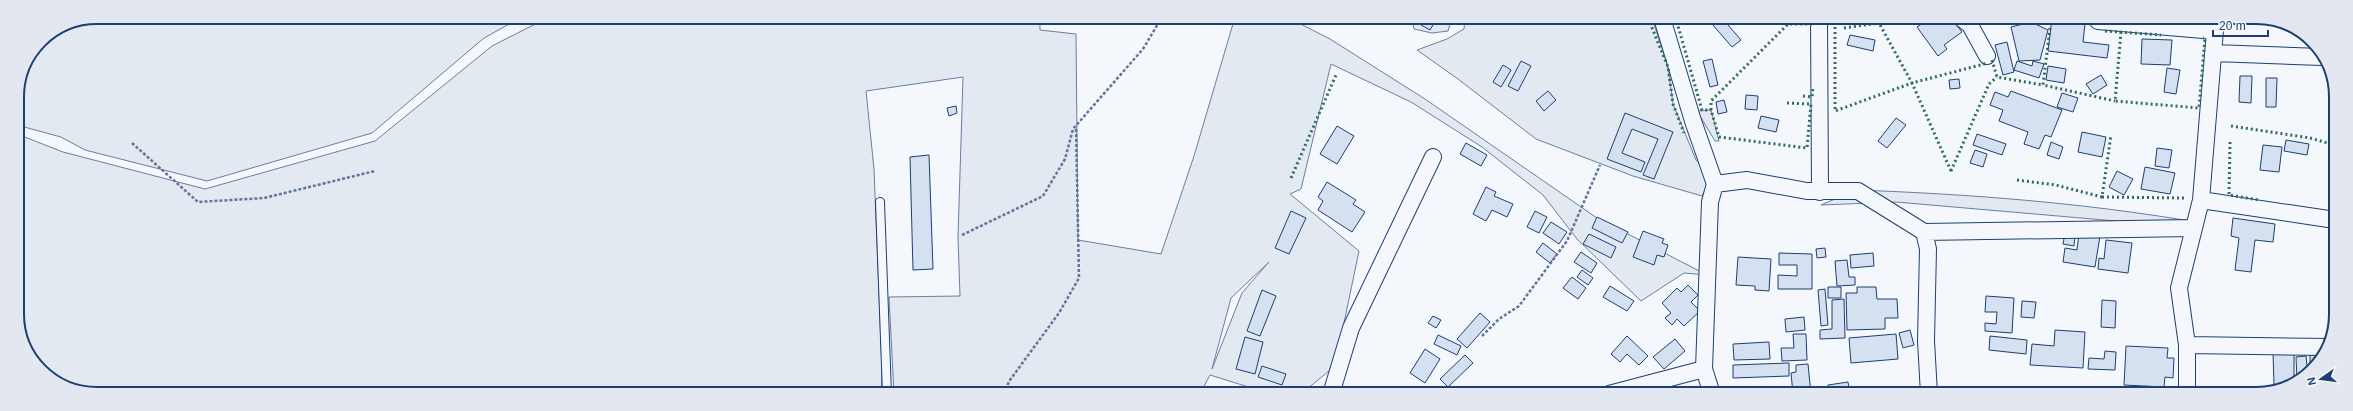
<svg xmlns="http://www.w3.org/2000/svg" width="2353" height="411" viewBox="0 0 2353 411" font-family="Arial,sans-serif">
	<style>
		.green { fill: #e3e9f0; stroke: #687fa3; fill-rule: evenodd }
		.building { fill: #d5e0f0; stroke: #1d3f73 }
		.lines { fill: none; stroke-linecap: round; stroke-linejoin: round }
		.service-casing { stroke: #1d3f73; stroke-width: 10 }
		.minor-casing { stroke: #1d3f73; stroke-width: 18 }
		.path { stroke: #5e769c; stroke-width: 2.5; stroke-dasharray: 3 2; stroke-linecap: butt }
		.service { stroke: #f4f7fb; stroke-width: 8 }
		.minor { stroke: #f4f7fb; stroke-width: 16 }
		.hedge { stroke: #2c6c60; stroke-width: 3; stroke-dasharray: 2 3; stroke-linecap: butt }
		.rim { fill: none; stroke: #1d3f73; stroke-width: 2 }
	</style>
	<rect width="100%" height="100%" fill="#f4f7fb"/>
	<path class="green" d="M97 17H522L484 38 372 133 207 181 85 150 61 137 17 125V96L23 66 40 40 66 23Z
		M549 17H1040V30L1076 34 1078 240 1161 254 1194 156 1235 17H1287L1330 39 1425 99 1597 218 1707 275 1684 273 1641 301 1577 239 1543 195 1482 147 1411 102 1331 64 1301 189 1290 194 1359 251 1335 366 1301 394H1271L1210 375 1200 394H894L889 297 960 296 958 237 963 77 866 91 874 169 882 370 881 394 86 393 44 374 19 330 17 134 63 152 205 189 375 141 492 46ZM1269 262 1242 293 1212 369 1231 298Z
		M1432 17H1452L1448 31 1432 33 1414 29 1412 20Z
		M1465 17 1652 18 1668 67 1673 104 1696 160 1712 177 1702 196 1633 176 1536 139 1458 79 1417 50 1447 39 1464 29Z
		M1711 110 1719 141H1715L1697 111Z
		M1856 190C1970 194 2084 203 2196 222L2185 227 1896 202 1821 205Z"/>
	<path class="building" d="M1426 17 1437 18 1430 30 1421 25Z
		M1719 18H1722L1741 40 1732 47 1712 24Z
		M1838 18H1881V21L1838 22Z
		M1943 18H1951L1962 32 1944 45 1947 49 1938 56 1917 27 1929 19 1933 24Z
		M2052 18H2082L2081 24H2085L2083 42 2109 45 2107 58 2048 51Z
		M2031 22 2048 30 2040 60 2019 61 2011 27Z
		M1850 35 1875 40 1873 51 1847 45Z
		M2142 39 2172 40 2170 65 2141 64Z
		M2007 42 2014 72 2003 75 1995 45Z
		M1712 59 1718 85 1710 87 1703 61Z
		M1521 61 1531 66 1518 91 1508 86Z
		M2017 61 2032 66 2033 61 2044 64 2039 78 2014 70Z
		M1503 65 1511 70 1501 87 1493 82Z
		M2048 66 2066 69 2064 83 2046 80Z
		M2167 68 2180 70 2176 94 2164 92Z
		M2101 75 2107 85 2093 94 2086 84Z
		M2240 76H2252L2251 103 2239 102Z
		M2266 78H2277L2276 107H2266Z
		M1959 79 1960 88 1950 89 1949 80Z
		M1548 91 1556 100 1544 111 1536 101Z
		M2011 91 2062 110 2051 137 2045 135 2039 149 2024 144 2028 132 1999 121 2003 110 1990 105 1995 92 2008 97Z
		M2062 93 2078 98 2073 112 2057 107Z
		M1746 95 1758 96 1757 110 1745 109Z
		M1724 100 1727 112 1718 114 1716 102Z
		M956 106 957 113 949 116 947 108Z
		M1625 113 1673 132 1654 179 1643 175 1658 139 1632 129 1622 153 1645 162 1641 172 1607 159Z
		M1761 116 1779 120 1776 132 1758 128Z
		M1896 118 1906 125 1887 148 1878 141Z
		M1337 126 1354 136 1337 164 1320 154Z
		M2082 132 2106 137 2102 157 2078 152Z
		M1977 134 2006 144 2002 155 1973 145Z
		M2286 140 2309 144 2307 155 2284 151Z
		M2051 142 2063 147 2059 159 2047 155Z
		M1466 143 1487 155 1481 166 1460 154Z
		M2263 145 2282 147 2279 172 2260 170Z
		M2157 148 2172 150 2169 168 2155 166Z
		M1975 150 1987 154 1983 167 1970 163Z
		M929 155 933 269 913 270 910 157Z
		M2145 167 2175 173 2170 194 2141 189Z
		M2117 171 2133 179 2124 195 2109 187Z
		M1327 182 1356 200 1353 204 1365 212 1352 232 1318 210 1323 201 1318 197Z
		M1486 187 1496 192 1494 196 1513 204 1507 217 1492 210 1486 221 1473 214Z
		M1291 211 1306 218 1289 254 1275 248Z
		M1535 211 1547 217 1539 233 1527 227Z
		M1597 217 1628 232 1622 243 1592 228Z
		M2233 218 2275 224 2273 242 2255 240 2251 272 2235 270 2239 238 2231 236Z
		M1551 222 1567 232 1559 244 1543 233Z
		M1643 231 1664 239 1662 243 1668 245 1664 257 1657 255 1654 265 1633 257Z
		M2065 233 2075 235 2074 246 2063 244Z
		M2079 233 2100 236 2095 267 2063 262 2065 248 2077 250Z
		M1589 234 1616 247 1611 258 1583 244Z
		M2106 240 2132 243 2128 273 2098 269 2099 258 2104 259Z
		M1543 243 1557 254 1550 263 1536 252Z
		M1825 248 1826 257 1817 258 1816 249Z
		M1581 252 1597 263 1591 273 1574 262Z
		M1779 253 1812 254V289H1778V275L1797 276V265H1779Z
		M1873 253 1874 266 1851 268 1850 255Z
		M1738 257 1771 259 1769 291 1755 290V286L1736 285Z
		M1847 260 1849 277H1855V285L1837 286 1835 261Z
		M1582 270 1593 278 1588 285 1577 277Z
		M1572 277 1586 288 1578 299 1563 288Z
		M1688 285 1698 295 1691 302 1700 311 1684 326 1677 319 1672 325 1665 318 1671 313 1662 303 1677 288 1681 292Z
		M1610 286 1634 301 1627 311 1603 297Z
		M1828 287H1841V298H1828Z
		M1857 287H1876L1877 299H1897L1898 318H1885V329L1847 330 1846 293H1857Z
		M1825 289 1828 325 1821 326 1818 290Z
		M1262 290 1276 296 1260 336 1247 331Z
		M1986 296 2014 298 2012 333 1985 331V323L1996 324 1997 312H1985Z
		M1844 299 1845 338 1820 339V330L1832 329V300Z
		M2102 300 2116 301 2115 328 2101 327Z
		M2022 301 2036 302 2034 318 2021 317Z
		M1480 313 1490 322 1467 348 1457 339Z
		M1433 316 1441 320 1436 328 1428 323Z
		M1804 317 1805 330 1786 332 1785 319Z
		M1910 330 1914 345 1903 348 1899 333Z
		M2055 330 2085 332 2083 368 2030 365 2032 344 2054 346Z
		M1793 334H1806L1807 360 1782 361 1781 348H1794Z
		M1896 334 1898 359 1851 363 1849 338Z
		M1438 335 1461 346 1457 355 1434 344Z
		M1627 336 1648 356 1639 365 1627 354 1620 362 1611 354Z
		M1990 336 2027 340 2026 354 1989 350Z
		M1245 337 1263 342 1255 374 1236 369Z
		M1675 339 1685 351 1664 369 1653 357Z
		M1769 342 1770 359 1734 360 1733 344Z
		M2126 346 2168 348 2167 358H2174L2173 378 2165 377 2164 387 2124 385Z
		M1425 349 1440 359 1425 383 1410 373Z
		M2105 351 2116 352 2115 370 2088 369 2089 358 2104 359Z
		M2273 353H2294V380L2281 385H2274Z
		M2325 354 2310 373V355Z
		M1465 355 1473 363 1448 387 1440 379Z
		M2306 356 2308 375 2297 379 2296 357Z
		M1789 363V376L1733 378V365Z
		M1808 364 1811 394H1793L1791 373 1796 372V365Z
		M1262 366 1286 374 1282 385 1258 377Z
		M1848 382 1850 394H1829L1828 385Z"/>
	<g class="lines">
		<g class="service-casing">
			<path id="service" d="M880 202 887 394"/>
		</g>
		<g class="minor-casing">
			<path id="minor" d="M1662 18 1693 121 1715 184 1747 180 1807 191H1858L1924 232 2193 228
				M1819 18 1820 192
				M1961 18 1970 25 1987 56
				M2098 21 2215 31
				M2214 53 2322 57
				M2201 200 2335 220
				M1924 232 1928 249 1926 341 1929 394
				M2187 345 2328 347
				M1331 394 1351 328 1433 157
				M1609 394 1704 369
				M1712 394 1704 369 1710 202 1715 184
				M2187 394V345L2179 288 2201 200 2216 18"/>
		</g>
		<path class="path" d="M132 143 198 202 264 198 375 171
			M962 235 1043 196 1065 159 1073 129 1143 49 1162 17
			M1482 336 1499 319 1519 306 1567 241 1600 165
			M1003 394 1010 380 1059 313 1079 278 1076 127"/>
		<use href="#service" class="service"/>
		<use href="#minor" class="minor"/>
		<path class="hedge" d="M1648 18 1668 67 1673 104 1684 133
			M1683 18 1676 19 1702 110H1711
			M1784 18 1788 24
			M1835 22V111L1912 83 1879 23H1885L1891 18
			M1844 28 1879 23
			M2050 28 2043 85 2115 101
			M2105 31 2161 35
			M2121 32 2115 101 2199 108 2205 38H2203
			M1992 60 1997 77 2043 85
			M1803 96 1812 97 1813 87
			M1787 103 1811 104 1807 148 1719 137 1711 110V101L1788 24H1815
			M2231 126 2310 138 2335 145
			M2230 142 2229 195 2259 200
			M1951 171 1912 83 1984 64 1983 61
			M1951 171 1989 84 1997 77
			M1291 178 1336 75
			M2017 180 2056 185 2102 197 2111 135
			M2102 197 2184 198
			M2332 213 2335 197"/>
	</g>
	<path d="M0 0H2353V411H0ZM97 24H2256A73 73 0 0 1 2329 97V314A73 73 0 0 1 2256 387H97A73 73 0 0 1 24 314V97A73 73 0 0 1 97 24Z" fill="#e3e8f0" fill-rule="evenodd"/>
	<path class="rim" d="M97 24H2256A73 73 0 0 1 2329 97V314A73 73 0 0 1 2256 387H97A73 73 0 0 1 24 314V97A73 73 0 0 1 97 24Z"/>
	<g transform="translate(2321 379) rotate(256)" stroke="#f4f7fb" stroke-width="3" paint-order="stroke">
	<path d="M0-3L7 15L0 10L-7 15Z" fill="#1d3f73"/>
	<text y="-6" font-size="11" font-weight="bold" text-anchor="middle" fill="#1d3f73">N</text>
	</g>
	<path d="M2213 30v6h55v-6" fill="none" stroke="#1d3f73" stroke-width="2"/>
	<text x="2219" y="30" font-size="12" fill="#1d3f73" stroke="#f4f7fb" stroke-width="3" paint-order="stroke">20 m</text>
</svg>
